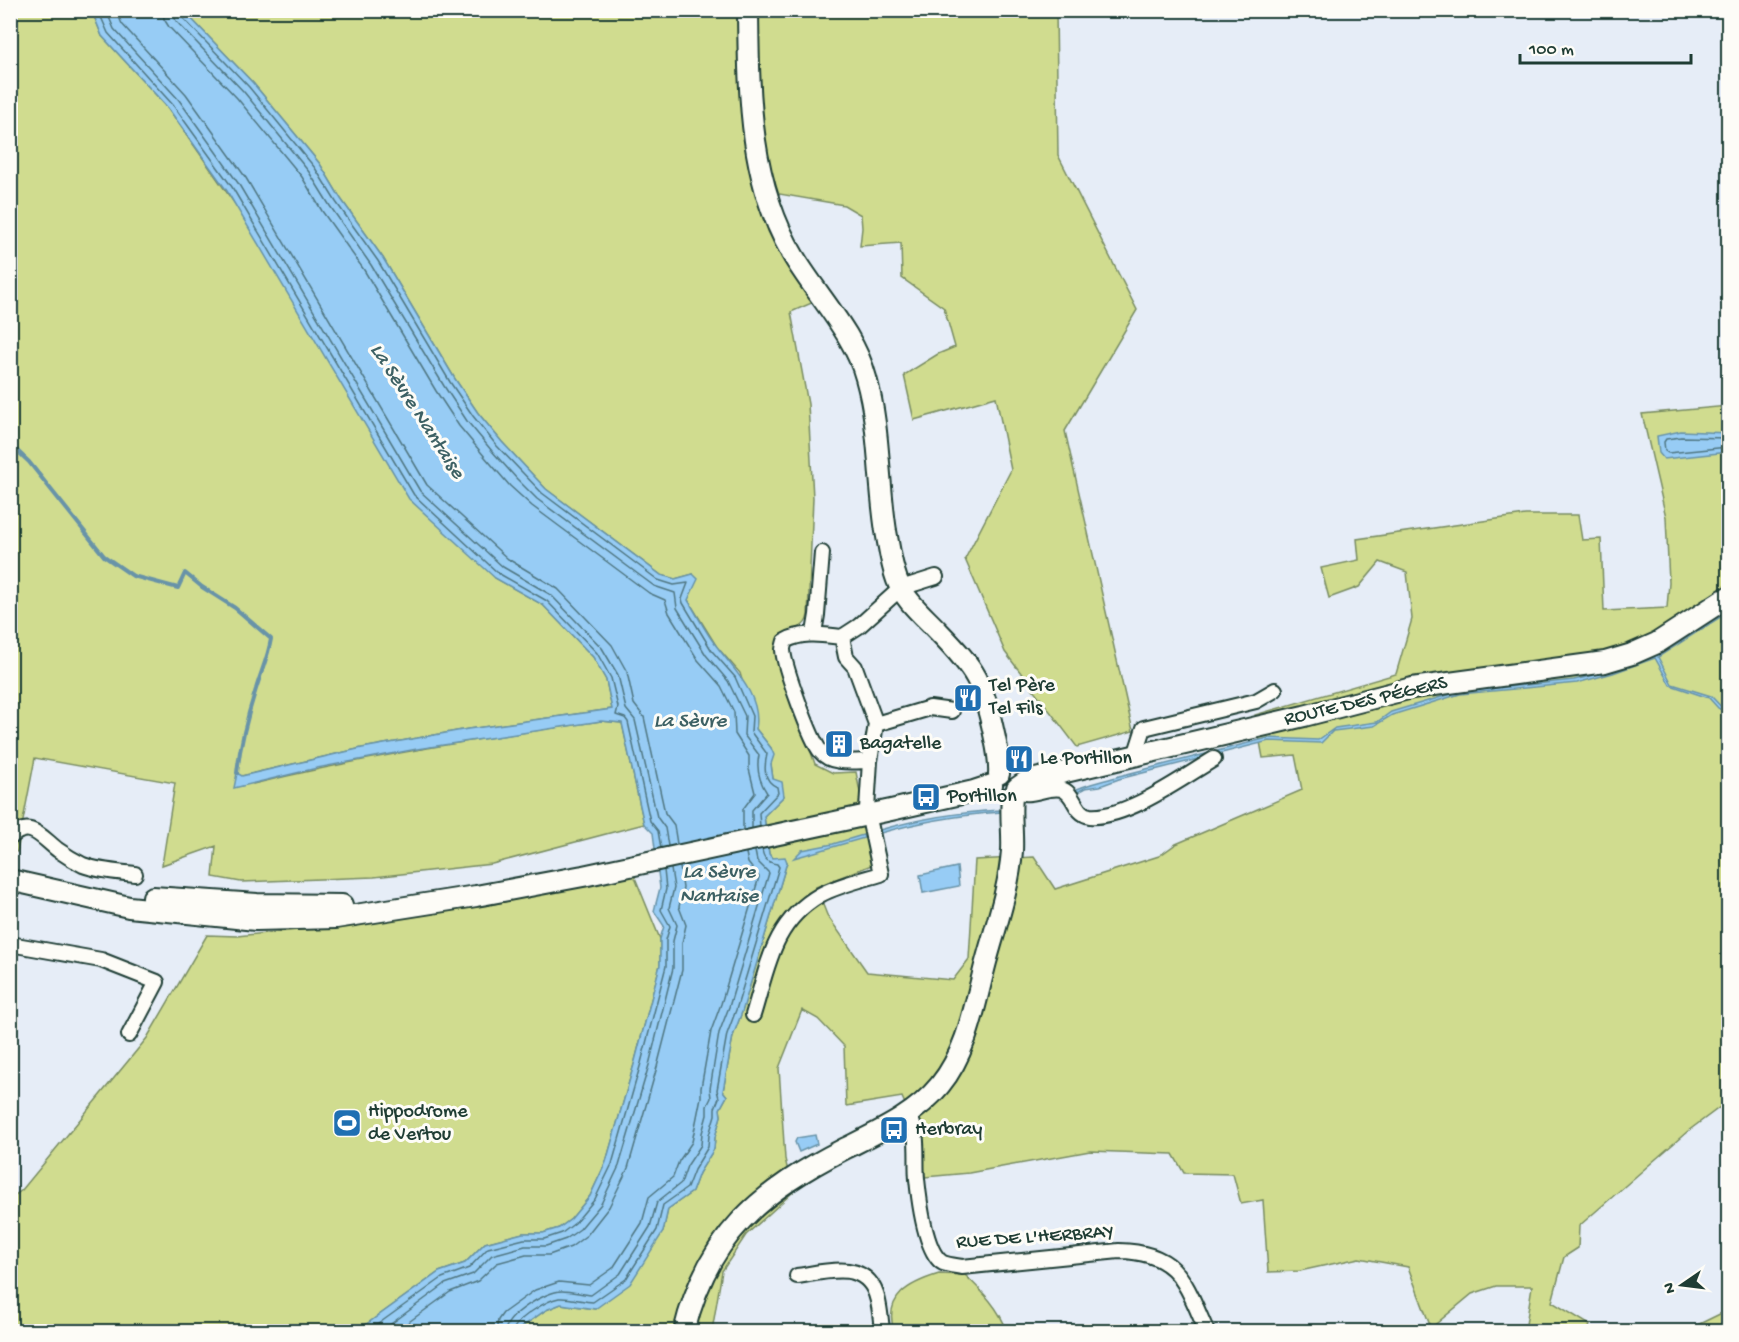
<svg xmlns="http://www.w3.org/2000/svg" width="1739" height="1342" viewBox="0 0 1739 1342" font-family="'Gochi Hand',sans-serif">
	<style>
		.green { fill: #d0dc8f; stroke: #788c62; stroke-width: 1.5 }
		.water { fill: #97ccf5; stroke: #6793a8; stroke-width: 1.5 }
		.lines { fill: none; stroke-linecap: round; stroke-linejoin: round }
		.shore { stroke: #4f7681; stroke-width: 1.5 }
		.stream { stroke: #6793a8; stroke-width: 4 }
		.street-casing { stroke: #1f3d34; stroke-width: 18 }
		.secondary-casing { stroke: #1f3d34; stroke-width: 24 }
		.street { stroke: #fdfcf7; stroke-width: 14 }
		.secondary { stroke: #fdfcf7; stroke-width: 20 }
		.labels { text-anchor: middle; dominant-baseline: central; stroke-width: 6; stroke-linejoin: round; paint-order: stroke }
		.poi-label { font-size: 20px; fill: #1f3d34; stroke: #fdfcf7; text-anchor: start }
		.street-label { font-size: 20px; fill: #1f3d34; stroke: #fdfcf7 }
		.water-label { font-size: 21px; font-style: italic; fill: #3d6164; stroke: #fdfcf7 }
	</style>
	<rect width="100%" height="100%" fill="#e6edf7"/>
	<filter id="ink" filterUnits="userSpaceOnUse"><feTurbulence type="fractalNoise" baseFrequency=".0167" numOctaves="2"/><feDisplacementMap in="SourceGraphic" scale="12" xChannelSelector="R" yChannelSelector="G"/><feConvolveMatrix kernelMatrix="1 2 1 2 8 2 1 2 1" color-interpolation-filters="sRGB"/></filter>
	<g filter="url(#ink)">
		<path class="green" d="M11 11H92L102 36 168 108 495 578 543 605 593 657 606 680 612 709 468 729 362 748 241 776 237 774 253 784C368 756 484 738 601 721L622 723 644 824 492 864 374 877 241 882 213 877 216 846 162 865 175 783 35 758 17 852 11 851Z
			M184 11H1056L1058 155 1137 310 1065 431 1133 731 1077 747 1005 652 965 559 1011 470 996 397 914 420 904 375 938 354 955 347 944 308 902 278 901 243 860 246 862 228 861 215 844 205 774 193 769 228 786 263 814 302 791 312 808 404 813 498 808 615C806 628 795 630 784 633L775 649 815 764 833 773 856 772 874 864 816 887 827 915 867 972 953 980 969 959 975 860 1034 857 1055 889 1159 856 1176 844 1302 790 1295 755 1263 758 1255 715 1396 674 1412 619 1407 572 1380 562 1359 587 1329 598 1321 568 1359 560 1357 539 1525 515H1578L1582 540 1601 539 1604 611 1667 608 1669 583 1666 517 1642 414 1728 406V1101L1688 1131 1579 1226 1578 1248 1564 1257 1552 1302 1590 1325 1588 1331H1525L1532 1286H1496L1472 1294 1431 1328 1408 1267 1359 1258 1300 1271 1268 1272 1263 1200 1241 1204 1233 1174 1184 1173 1173 1154 1090 1151 969 1173 925 1177 919 1136 902 1097 846 1106 844 1046 818 1019 802 1010 779 1068 785 1159 793 1192 746 1235 722 1271 712 1331H516L546 1310 561 1304 595 1309 663 1232 668 1209 692 1192 699 1173 714 1149 715 1137 721 1116 720 1109 727 1096 723 1091 733 1036 742 1012 787 862 772 858 769 854 764 816 784 796 773 779 771 764V748L756 729 740 673 717 647 688 600 693 574 675 579 661 575 546 489 502 442 478 413 455 379 383 258 341 199 320 164 253 83Z
			M634 875 660 939V965L635 1061 606 1162 590 1196 571 1219 559 1228 543 1233H523L485 1243 465 1263 439 1272 357 1331 11 1332V1198L22 1190 147 1038 207 935 237 936 365 923 489 905Z
			M939 1274 965 1275C983 1292 999 1308 1007 1331H894C883 1296 910 1283 939 1274Z
			M1728 1310V1331H1685Z"/>
		<path class="water" d="M92 11H184L253 83 320 164 341 199 383 258 455 379 478 413 502 442 546 489 661 575 675 579 693 574 698 579 688 600C698 616 706 634 718 648 736 672 762 697 756 729L771 748 774 755 771 764 773 779 782 782 784 796 764 816 769 854 772 858 785 857 787 862 742 1012 733 1036 723 1091 727 1096 720 1109 721 1116 715 1137 714 1149 699 1173 692 1192 668 1209 663 1232 630 1284 595 1309 561 1304 546 1310 516 1331H357L439 1272 465 1263 485 1243 523 1233H543L559 1228 571 1219 590 1196 606 1162 635 1061 660 965V939L664 926 654 911 660 888 653 833 644 824 622 723 601 721 417 749 317 768 234 788 237 773 242 776 362 748 468 729 612 709 606 680 593 657 543 605 495 578 409 499 227 191 168 108 102 36Z
			M1681 431 1728 433V452L1664 459 1659 453 1657 436Z
			M1728 608V612L1658 657 1672 684 1711 696 1728 714 1718 708 1709 698 1670 685 1655 658 1613 673 1577 683 1460 694 1392 715 1374 726 1333 731 1321 743 1269 741 1119 779 1100 786 1085 788 1074 794 1071 792C1085 784 1104 781 1119 776L1268 738 1318 740 1335 728 1377 722 1391 712 1458 692 1574 680C1609 672 1643 662 1674 644 1693 633 1710 620 1728 608Z
			M1001 810 1002 812C959 815 918 822 877 834L876 831C917 819 959 812 1001 810Z
			M863 835 864 838 794 858 802 850 833 844Z
			M957 867 959 886 923 893 920 875Z
			M815 1135 817 1144 799 1152 795 1142 797 1138Z"/>
		<g class="lines">
			<path class="shore" d="M98 10 108 33 173 105 232 187 414 495 498 573 547 601 597 653 611 678 618 707 616 715 625 718 628 722 650 821 658 831 661 848
				M106 10 114 29 179 100 238 183 420 491 503 567 551 595 602 648 618 675 626 709 635 720 657 817 665 828 668 846
				M116 10 122 24 186 94 246 178 427 485 508 559 558 589 612 645 627 672 634 704 644 717 665 813 674 825 677 844
				M163 10 164 19 169 27 237 98 302 177 322 211 364 270 436 391 459 426 485 457 510 486 532 506 649 593 665 600 669 613 698 660 721 686 734 712 735 734 749 756V769L755 793 743 809V830
				M172 10 176 21 244 92 309 172 330 206 371 265 444 386 467 421 492 451 517 479 537 499 654 586 675 593 677 608 706 655 728 681 745 716 744 735 759 755C756 769 759 781 767 793L752 810V828
				M180 10 182 17 249 87 315 168 336 202 378 261 450 382 473 416 497 446 542 493 658 580 674 585 688 583 682 599 683 603 712 651 735 677 752 716 751 732 767 754C764 767 763 781 777 787L778 793 759 813 760 827
				M1728 438 1681 437 1666 439 1664 442 1665 451 1668 453 1728 447
				M367 1332 442 1278 469 1268 488 1248 524 1239H544L562 1233 575 1223 595 1199 612 1164 641 1063 666 966V940L670 926 661 910 666 889 664 870
				M380 1332 445 1284 473 1274 492 1255 525 1246H546L566 1239 580 1229 601 1204 619 1166 649 1065 673 968V941L677 925 669 908 674 888 671 869
				M395 1332 450 1292 478 1281 497 1263 526 1255H549L571 1247 587 1235 609 1207 628 1168 657 1067 682 970V943L686 925 679 907 683 888 680 867
				M496 1332 498 1320 503 1313 535 1290 559 1282 589 1285 613 1268 642 1223 649 1197 673 1177 679 1161 692 1142 701 1097V1088L711 1031 721 1004 759 877 748 863 746 853
				M505 1332C506 1315 546 1291 562 1291 571 1291 581 1294 591 1295L620 1274 650 1227 657 1202 681 1183 687 1166 701 1145 702 1133 707 1115V1106L711 1098 710 1089 719 1033 729 1007 769 873 757 861 755 851
				M513 1332C514 1320 547 1300 559 1298 570 1297 583 1302 593 1302L626 1279 657 1230 663 1205 687 1188 694 1170 708 1147 709 1135 715 1115V1108L719 1098 717 1090 727 1034 736 1010 779 867 777 864C768 863 763 859 762 849"/>
			<path class="stream" d="M10 444 29 462 104 556 133 576 178 588 185 573 202 587 235 608 271 639C268 657 261 672 256 689 247 717 240 745 237 773"/>
			<g class="street-casing">
				<path id="street" d="M814 633 817 615 822 553
					M842 637C823 635 803 631 785 641 784 645 783 647 783 650 784 666 811 741 821 752 831 765 856 761 870 761
					M876 724 930 708 952 711
					M1135 756 1144 728 1256 701 1275 690
					M1016 791C1030 798 1046 786 1061 789 1075 792 1074 814 1090 816 1126 819 1184 777 1214 759
					M10 838C30 818 42 838 58 850 65 855 75 861 83 865 99 871 118 872 135 874
					M10 944 101 960 157 982 129 1035
					M753 1015C768 967 772 923 820 895 838 885 861 880 881 874L867 809 870 761 876 724 855 667 846 657 842 637 859 626 901 588 936 577
					M908 1114C920 1131 915 1159 917 1179 919 1199 925 1253 943 1263 948 1265 957 1266 962 1267L1119 1251C1179 1252 1185 1283 1207 1332
					M797 1276C824 1272 864 1259 876 1294 880 1305 881 1320 882 1332"/>
			</g>
			<g class="secondary-casing">
				<path id="secondary" d="M748 10C749 95 749 182 794 257 818 297 854 333 866 378 880 427 878 480 886 531 889 547 891 564 897 580 905 601 924 616 939 632 976 670 983 682 994 734 997 748 1000 760 999 774
					M1017 788 1027 781 1304 716 1412 688 1605 662 1632 654 1657 643 1728 597
					M10 880 129 907 256 920 336 918 476 896 583 876 891 810 974 791 992 785
					M153 897 257 904 342 905
					M684 1332C707 1235 761 1191 846 1148 880 1131 916 1115 940 1085 968 1051 975 1003 986 962 996 925 1009 889 1012 851 1013 833 1010 815 1012 796"/>
			</g>
			<use href="#street" class="street"/>
			<use href="#secondary" class="secondary"/>
		</g>
	</g>
	<defs>
		<g id="restaurant-square" transform="scale(1.5)"><rect x="-9" y="-9" width="18" height="18" rx="4" fill="#1f6fb2" stroke="#fdfcf7"/><path d="M-5-6h1v4h1v-4h1v4h1v-4h1v5L-1.5 .5V6h-2V.5L-5-1ZM5-6V6H3V1.5H1.5Q1.5-4 5-6Z" fill="#fff"/></g>
		<g id="building-square" transform="scale(1.5)"><rect x="-9" y="-9" width="18" height="18" rx="4" fill="#1f6fb2" stroke="#fdfcf7"/><path d="M-4-6H4V6H1V3H-1V6H-4ZM-2.5-4.3h1.7v1.8h-1.7ZM.8-4.3h1.7v1.8H.8ZM-2.5-1h1.7V.8h-1.7ZM.8-1h1.7V.8H.8Z" fill="#fff"/></g>
		<g id="bus-square" transform="scale(1.5)"><rect x="-9" y="-9" width="18" height="18" rx="4" fill="#1f6fb2" stroke="#fdfcf7"/><path d="M-5-6H5V4H4V6H2V4H-2V6H-4V4H-5ZM-3.5-4V0h7V-4ZM-3.5 1.2v1.5H-2V1.2ZM2 1.2v1.5H3.5V1.2Z" fill="#fff"/></g>
		<g id="stadium-square" transform="scale(1.5)"><rect x="-9" y="-9" width="18" height="18" rx="4" fill="#1f6fb2" stroke="#fdfcf7"/><path d="M0-5a6.5 5 0 1 0 0 10a6.5 5 0 1 0 0-10ZM-3.5-1.8h7v3.6h-7Z" fill="#fff"/></g>
	</defs>
	<g fill-rule="evenodd">
		<use href="#restaurant-square" x="968" y="698"/>
		<use href="#building-square" x="839" y="744"/>
		<use href="#restaurant-square" x="1019" y="759"/>
		<use href="#bus-square" x="926" y="797"/>
		<use href="#stadium-square" x="347" y="1123"/>
		<use href="#bus-square" x="894" y="1130"/>
	</g>
	<g class="labels">
		<g class="poi-label">
			<text x="989" y="686">Tel Père<tspan x="989" dy="23">Tel Fils</tspan></text>
			<text x="860" y="744">Bagatelle</text>
			<text x="1040" y="759">Le Portillon</text>
			<text x="947" y="797">Portillon</text>
			<text x="368" y="1112">Hippodrome<tspan x="368" dy="23">de Vertou</tspan></text>
			<text x="915" y="1130">Herbray</text>
		</g>
		<g class="street-label">
			<text transform="translate(1366 702) rotate(-13)">ROUTE DES PÉGERS</text>
			<text transform="translate(1035 1238) rotate(-4)">RUE DE L'HERBRAY</text>
		</g>
		<g class="water-label">
			<text transform="translate(416 412) rotate(57)">La Sèvre Nantaise</text>
			<text x="690" y="722">La Sèvre</text>
			<text x="719" y="873">La Sèvre<tspan x="719" dy="24">Nantaise</tspan></text>
		</g>
	</g>
	<rect width="1739" height="1342" fill="none" stroke="#fdfcf7" stroke-width="36"/>
	<rect x="18" y="18" width="1703" height="1306" fill="none" stroke="#1f3d34" stroke-width="2" filter="url(#ink)"/>
	<g transform="translate(1682 1285) rotate(256)" stroke="#fdfcf7" stroke-width="4.5" paint-order="stroke">
	<path d="M0-4.5L10 22L0 15L-10 22Z" fill="#1f3d34"/>
	<text y="-9" font-size="16" font-weight="bold" text-anchor="middle" fill="#1f3d34">N</text>
	</g>
	<path d="M1520 54v9h171v-9" fill="none" stroke="#1f3d34" stroke-width="3"/>
	<text x="1529" y="54" font-size="18" fill="#1f3d34" stroke="#fdfcf7" stroke-width="4.5" paint-order="stroke">100 m</text>
</svg>
